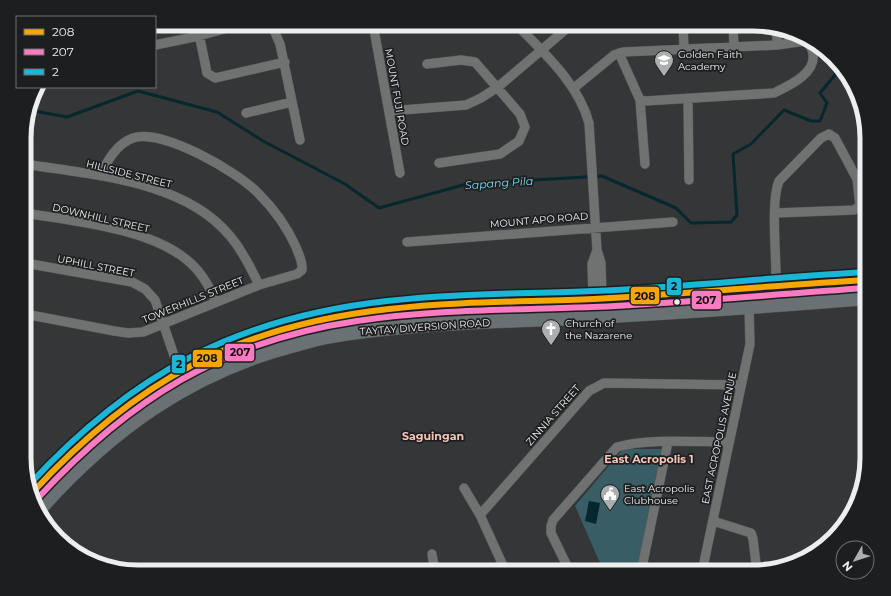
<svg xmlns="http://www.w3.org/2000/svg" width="891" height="596" viewBox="0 0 891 596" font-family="Montserrat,sans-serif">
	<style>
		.green { fill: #385d65 }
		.water { fill: #06272d }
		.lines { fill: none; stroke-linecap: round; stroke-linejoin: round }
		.stream { stroke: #06272d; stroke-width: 3 }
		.minor-casing { stroke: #535455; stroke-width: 10 }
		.primary-casing { stroke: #535455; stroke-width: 15 }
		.minor { stroke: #707272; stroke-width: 9 }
		.primary { stroke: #697172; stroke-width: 14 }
		.bus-1-casing { stroke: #1d1e1f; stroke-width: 9 }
		.bus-2-casing { stroke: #1d1e1f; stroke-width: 9 }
		.bus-3-casing { stroke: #1d1e1f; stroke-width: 9 }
		.bus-1 { stroke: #f7a600; stroke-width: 6 }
		.bus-2 { stroke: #fe7ac1; stroke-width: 6 }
		.bus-3 { stroke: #1ab6d8; stroke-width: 6 }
		.bus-dot { fill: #eceeef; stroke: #1d1e1f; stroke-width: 1.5 }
		.labels { text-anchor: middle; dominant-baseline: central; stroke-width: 3.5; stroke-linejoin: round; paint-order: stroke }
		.poi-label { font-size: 10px; fill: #eceeef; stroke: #1d1e1f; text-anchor: start }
		.street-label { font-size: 10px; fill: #eceeef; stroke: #1d1e1f }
		.water-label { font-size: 11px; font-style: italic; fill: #78dff3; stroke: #1d1e1f }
		.neighbourhood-label { font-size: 11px; font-weight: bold; fill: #f7c5ba; stroke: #1d1e1f }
		.rim { fill: none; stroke: #eceeef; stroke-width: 5 }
		.line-badge { stroke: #1d1e1f; stroke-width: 1.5 }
		.pale-badge-label { font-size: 11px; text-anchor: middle; font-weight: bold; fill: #111 }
	</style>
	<rect width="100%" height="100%" fill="#353637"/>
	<path class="green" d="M623 449H663L637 572H604L575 506Z"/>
	<path class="water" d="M589 501 600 503 596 524 585 521Z"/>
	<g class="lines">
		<path class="stream" d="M29 110 67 117 138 91 217 112 263 141 345 184 379 208 467 184 602 176 676 208 691 223 731 222 737 215 733 154 751 144 784 110 811 121H820L827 103 820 93 840 69"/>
		<g class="minor-casing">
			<path id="minor" d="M197 24 207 73 215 78 285 62
				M266 24 274 30 280 44 300 140
				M373 24 400 173
				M516 24C544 53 578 83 589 123L597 250 601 263 602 298
				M683 24 684 49
				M733 24 734 47
				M777 31V45
				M155 45 199 36 242 24
				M619 53 640 100 645 164
				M427 64 461 60 475 62 520 114 525 127 519 141 500 154 439 163
				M574 88 614 55 623 52 777 45 805 41C810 44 812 48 813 54 816 74 788 86 774 93L645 101 640 100
				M688 98 689 180
				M389 111 466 105 481 98 498 87 572 24
				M246 113 292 102
				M25 164C92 175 184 180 230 236 242 250 251 268 259 285
				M25 213C73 221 149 228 187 260 201 271 209 285 216 302
				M775 213 854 210 860 206 857 179 835 138 829 134 821 138 779 181C770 203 777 259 776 285
				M407 242 673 222
				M25 263 132 282 145 289 155 300 179 370
				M593 299 592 264 597 250
				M25 314 114 331 128 333 143 332 259 285 297 274 302 270C303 262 299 255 296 247 287 227 273 208 258 193 238 172 162 128 133 138 118 143 106 161 101 176
				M464 488 480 515 506 572
				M480 515 589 391 604 383 741 385
				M713 521 751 533 753 539 757 572
				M432 554 435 572
				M570 572 551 533V526L553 520 617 447C646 438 697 442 728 442
				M641 572 668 442
				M702 572 750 344 749 307"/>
		</g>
		<g class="primary-casing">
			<path id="primary" d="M32 493C107 405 207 341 322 319 411 301 504 303 594 299 685 294 776 285 867 280
				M38 511C108 432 188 373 291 346 302 343 314 339 325 337 405 323 488 322 569 318 668 313 768 306 867 298"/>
		</g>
		<use href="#minor" class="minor"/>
		<use href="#primary" class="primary"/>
		<g class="bus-1-casing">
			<path id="bus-1" d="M32 493C135 381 236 326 389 309 457 301 526 302 594 299 685 294 776 285 867 280"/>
		</g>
		<g class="bus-2-casing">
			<path id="bus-2" d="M38 498C129 399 222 341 357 321 435 309 514 310 592 307 684 303 775 294 867 288"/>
		</g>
		<g class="bus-3-casing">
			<path id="bus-3" d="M29 485C132 373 236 318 387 301 456 293 525 294 593 291 685 287 775 277 867 272"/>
		</g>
		<use href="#bus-1" class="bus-1"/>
		<use href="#bus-2" class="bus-2"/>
		<use href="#bus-3" class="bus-3"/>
	</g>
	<defs>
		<g id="school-pin" transform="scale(1)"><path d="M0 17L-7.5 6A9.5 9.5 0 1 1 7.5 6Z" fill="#acaeaf" stroke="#1d1e1f"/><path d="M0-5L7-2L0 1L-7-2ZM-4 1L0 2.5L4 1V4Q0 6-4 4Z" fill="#fff"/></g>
		<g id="church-pin" transform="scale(1)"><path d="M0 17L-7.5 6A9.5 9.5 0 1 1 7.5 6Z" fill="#acaeaf" stroke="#1d1e1f"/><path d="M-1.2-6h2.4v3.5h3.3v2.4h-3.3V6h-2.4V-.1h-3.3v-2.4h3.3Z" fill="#fff"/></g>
		<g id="civic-pin" transform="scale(1)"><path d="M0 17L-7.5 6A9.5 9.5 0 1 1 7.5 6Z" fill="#acaeaf" stroke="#1d1e1f"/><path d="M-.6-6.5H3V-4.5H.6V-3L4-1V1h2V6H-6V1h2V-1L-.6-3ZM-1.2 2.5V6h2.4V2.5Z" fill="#fff"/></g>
	</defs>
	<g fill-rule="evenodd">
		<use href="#school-pin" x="664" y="60"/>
		<use href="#church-pin" x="551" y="329"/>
		<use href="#civic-pin" x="610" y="494"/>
	</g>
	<circle class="bus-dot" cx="677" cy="302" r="3.5"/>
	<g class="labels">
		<g class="poi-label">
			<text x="678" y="54">Golden Faith<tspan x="678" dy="12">Academy</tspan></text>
			<text x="565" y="323">Church of<tspan x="565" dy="12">the Nazarene</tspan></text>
			<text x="624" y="488">East Acropolis<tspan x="624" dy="12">Clubhouse</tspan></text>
		</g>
		<g class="street-label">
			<text transform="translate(397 97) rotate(80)">MOUNT FUJI ROAD</text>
			<text transform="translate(129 174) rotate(14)">HILLSIDE STREET</text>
			<text transform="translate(101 218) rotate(13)">DOWNHILL STREET</text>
			<text transform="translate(539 220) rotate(-5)">MOUNT APO ROAD</text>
			<text transform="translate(96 266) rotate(11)">UPHILL STREET</text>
			<text transform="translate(193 300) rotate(-22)">TOWERHILLS STREET</text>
			<text transform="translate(425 327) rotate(-4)">TAYTAY DIVERSION ROAD</text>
			<text transform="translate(553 415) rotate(-49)">ZINNIA STREET</text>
			<text transform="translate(719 438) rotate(-78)">EAST ACROPOLIS AVENUE</text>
		</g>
		<g class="water-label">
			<text transform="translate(499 183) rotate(-4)">Sapang Pila</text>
		</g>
		<g class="neighbourhood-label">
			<text x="433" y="436">Saguingan</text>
			<text x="649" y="459">East Acropolis 1</text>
		</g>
	</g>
	<path d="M0 0H891V596H0ZM138 31H753A107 107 0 0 1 860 138V458A107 107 0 0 1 753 565H138A107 107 0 0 1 31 458V138A107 107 0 0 1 138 31Z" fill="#1d1e1f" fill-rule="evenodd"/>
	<path class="rim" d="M138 31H753A107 107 0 0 1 860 138V458A107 107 0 0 1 753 565H138A107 107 0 0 1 31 458V138A107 107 0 0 1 138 31Z"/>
	<g class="line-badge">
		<rect x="666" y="277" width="16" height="19" rx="4" fill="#1ab6d8"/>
		<rect x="630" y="286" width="30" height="19" rx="4" fill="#f7a600"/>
		<rect x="691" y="290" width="31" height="20" rx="4" fill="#fe7ac1"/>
		<rect x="224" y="343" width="31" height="19" rx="4" fill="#fe7ac1"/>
		<rect x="192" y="349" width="31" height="19" rx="4" fill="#f7a600"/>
		<rect x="171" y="354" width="15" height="20" rx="4" fill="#1ab6d8"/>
	</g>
	<g class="pale-badge-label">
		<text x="674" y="290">2</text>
		<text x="645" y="300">208</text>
		<text x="706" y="304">207</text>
		<text x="240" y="356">207</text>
		<text x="207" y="362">208</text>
		<text x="179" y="368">2</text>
	</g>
	<rect x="16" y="16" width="140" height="72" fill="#1d1e1f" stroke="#707172"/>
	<rect x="24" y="29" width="20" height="6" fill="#f7a600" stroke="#707172"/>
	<text x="52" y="36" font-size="12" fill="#eceeef">208</text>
	<rect x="24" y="49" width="20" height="6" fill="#fe7ac1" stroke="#707172"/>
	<text x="52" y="56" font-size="12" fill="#eceeef">207</text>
	<rect x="24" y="69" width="20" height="6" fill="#1ab6d8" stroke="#707172"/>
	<text x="52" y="76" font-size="12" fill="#eceeef">2</text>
	<g transform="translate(855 560) rotate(231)"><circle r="19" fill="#1d1e1f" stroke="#707172"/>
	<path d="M0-3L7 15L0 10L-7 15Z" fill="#acaeaf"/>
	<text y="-6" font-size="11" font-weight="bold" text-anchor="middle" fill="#eceeef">N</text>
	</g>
</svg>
